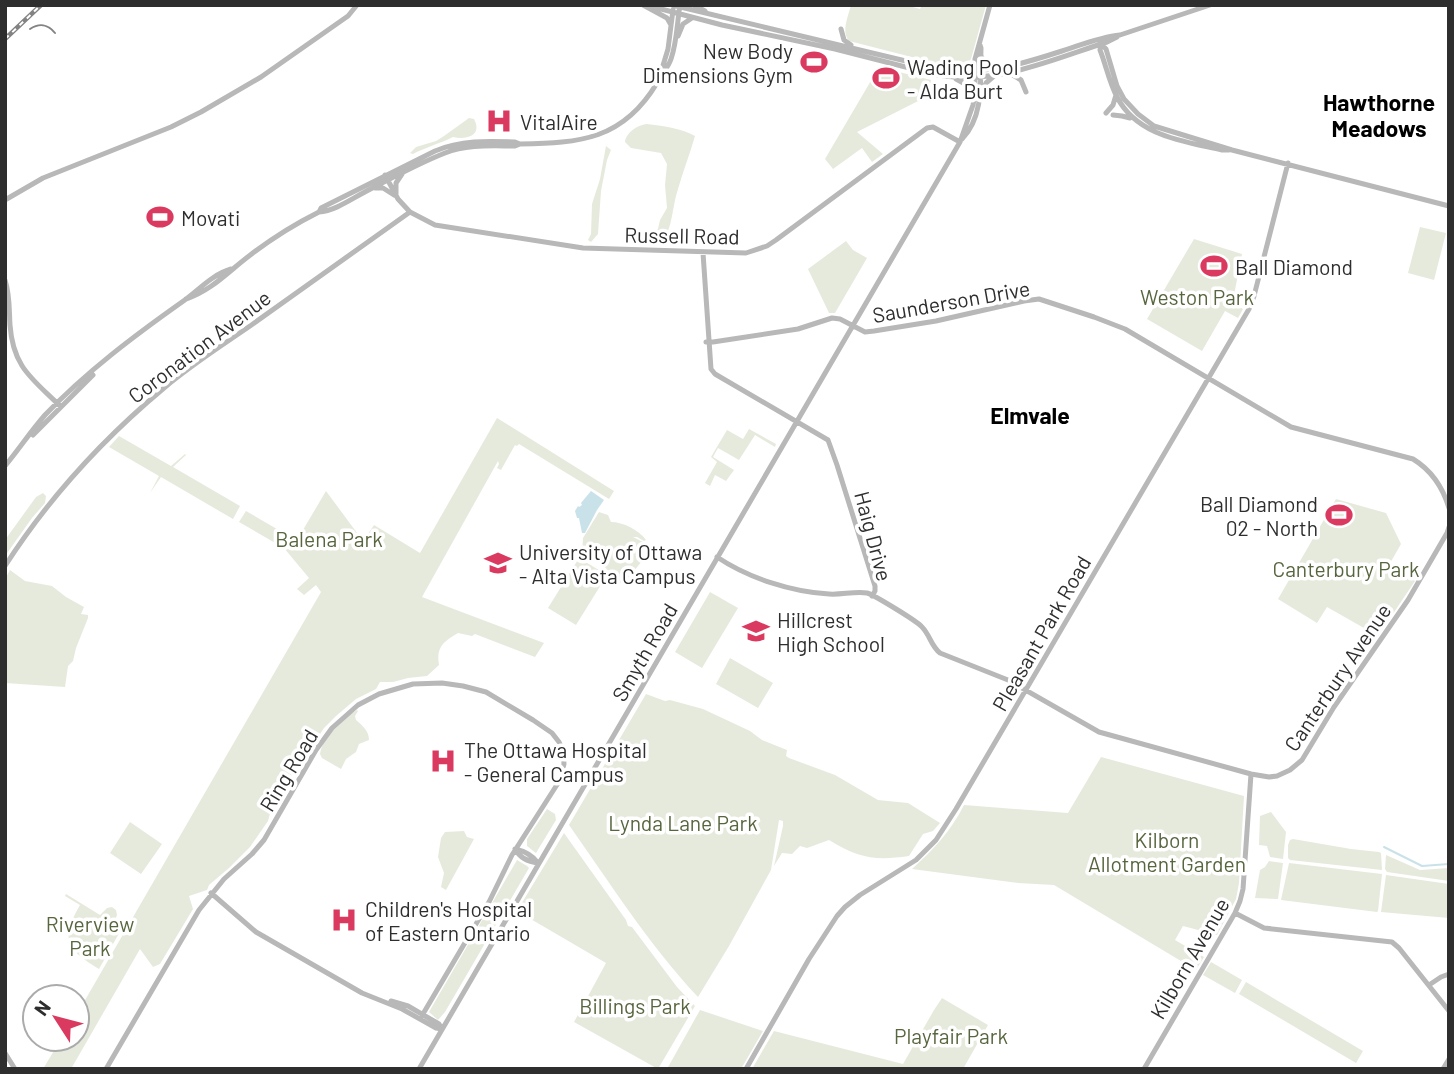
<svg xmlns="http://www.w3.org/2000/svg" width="1454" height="1074" viewBox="0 0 1454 1074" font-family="Barlow,sans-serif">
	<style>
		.green { fill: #e6eadc }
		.water { fill: #c9e2e9 }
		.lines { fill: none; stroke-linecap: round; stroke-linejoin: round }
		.stream { stroke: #c9e2e9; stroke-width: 2 }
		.secondary { stroke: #b8b8b8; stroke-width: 5 }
		.tram { stroke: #838383; stroke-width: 2 }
		.rail-casing { stroke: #838383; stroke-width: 4.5 }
		.rail { stroke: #fff; stroke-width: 2; stroke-dasharray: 5; stroke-linecap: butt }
		.labels { text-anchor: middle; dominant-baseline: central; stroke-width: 7; stroke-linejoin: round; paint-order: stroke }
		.poi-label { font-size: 21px; fill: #2e2e2e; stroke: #fff; text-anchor: start }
		.street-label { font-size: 21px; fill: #2e2e2e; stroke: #fff }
		.park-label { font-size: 21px; fill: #57663e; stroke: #fff }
		.neighbourhood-label { font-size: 23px; font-weight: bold; fill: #000; stroke: #fff }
	</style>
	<rect width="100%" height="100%" fill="#fff"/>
	<path class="green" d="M851 5H906L920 9 922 5H986L971 59 966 65 960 67 943 65 849 41C841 32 848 17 851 5Z
		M879 67 931 80 928 96 857 132 883 154 872 162 862 148 833 169 825 159Z
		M469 118 474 119C483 136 466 140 453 137 439 144 426 147 413 154L410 153 416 147 436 141 444 136Z
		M647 124C662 126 681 128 695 136 690 154 683 171 678 189 672 207 673 227 662 243 652 246 639 248 632 240L638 234H651L658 229 660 220 667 208 665 185 667 164 661 153 631 148 625 142C626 133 637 125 647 124Z
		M606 146 611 150 607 160 601 191 598 234 591 242 588 240 591 234 592 204 600 179Z
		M1420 227 1446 233 1434 280 1408 273Z
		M1194 239 1242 254 1234 295 1231 302 1243 309 1238 318 1225 311 1202 351 1147 319Z
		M846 241 853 250 867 258 835 313H829L808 269Z
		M497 418 614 491 609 499 519 444 517 446 515 445 501 470 497 468 499 464 498 461 422 597 544 643 535 657 475 634 472 636 458 633C443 642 436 647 439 665L427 676 408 678 393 682H380L376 689 356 699 336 716 324 728 308 752 294 759 287 760V768L293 778 279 801 274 799 268 821 250 847 229 868 209 885 207 890 189 896 193 909 160 964 153 967 140 949 71 1069H43L61 1039H77V1014L321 592 316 585 304 595 297 589 309 578 284 548 239 522 246 511 289 536 300 535 326 491 363 541 374 525 420 553Z
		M749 429 776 444 775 447 755 435 739 460 718 448 713 457 734 470 726 481 715 475 710 486 705 483 717 462 711 457 727 430 743 439Z
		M119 436 171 466 185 454 186 455 173 467 240 506 233 519 161 477 150 493 159 476 109 447Z
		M43 493 46 496 45 503 32 518 5 556V540L36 497Z
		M1336 499 1386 513 1401 544 1389 565 1415 581 1378 636 1327 607 1317 623 1278 599Z
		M599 512 608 515 611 522C623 522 639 530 646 540L644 541 637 537H633L653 547 623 585 589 553 586 555 582 554 583 538Z
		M579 558 607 575 576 625 548 608Z
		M10 570 25 581 52 586 66 597 84 607 81 614 88 615V618L76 648 73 661 68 666 65 687 5 683V579Z
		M710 592 738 608 702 668 675 652Z
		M730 658 773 683 758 708 716 684Z
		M646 694 665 701 670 700 703 709 750 731 762 740 787 750 786 756 789 758 835 775 878 800 908 803 940 823 933 831 923 834 909 856C875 861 858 858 829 840L807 848 800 846 792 854 782 853 774 866 783 826V821L779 820 771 870 729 946 698 997C649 945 610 883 569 825Z
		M357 710 358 711 355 716 356 720C362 725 369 731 369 740L359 744 356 752 346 759 341 769 322 758 320 754C323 736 341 720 357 710Z
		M1101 757 1244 796 1239 883 1236 899 1217 935 1183 926 1175 940 1204 957 1196 970 1054 885 1018 883 912 869C933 850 951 831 964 805L1068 813Z
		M547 809 555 814 556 820 536 853 527 846V839Z
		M1271 812 1286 832 1283 859 1270 857 1267 846 1259 845 1260 816Z
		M130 822 162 844 141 874 110 853Z
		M464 831 467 837 474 839 446 890 441 887 444 873 438 857 441 838 445 832Z
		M564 833 626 920 628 926 632 927 677 987 695 1006 658 1069 574 1022 606 963 517 911Z
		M1293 839 1351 849 1379 852 1381 853 1382 870 1290 860 1288 858V845L1290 840Z
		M1386 855 1420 870 1449 868V881L1387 872 1385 869Z
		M517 860 527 866 529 868 445 1012 438 1020 429 1012Z
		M1269 861 1283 863 1278 899 1255 898 1260 870 1265 867Z
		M1289 863 1382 874 1378 911 1377 912 1281 900Z
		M1386 875 1449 884V918L1381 912Z
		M66 894 100 915 107 908 112 907 116 910 117 915 114 923 122 928 99 969C66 949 60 940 80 905L65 896Z
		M1211 962 1242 980 1235 993 1203 975Z
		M1246 982 1363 1051 1356 1063 1239 994Z
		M942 998 988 1025 963 1069H752L774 1031 903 1064 934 1010Z
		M700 1010 763 1031 741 1069H667Z"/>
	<path class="water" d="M591 491 604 500 597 510 585 533H582L579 518H577L575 511 578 506 579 507 582 505 581 503Z"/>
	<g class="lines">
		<path class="stream" d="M1384 847 1422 866 1449 864"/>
		<path class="secondary" d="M643 5 667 18 671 25
			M646 5 722 25 835 49 933 74C993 87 1051 60 1107 42L1117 37
			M672 5 935 68C984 76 1016 66 1062 51 1081 45 1100 37 1120 35L1210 5
			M694 5 705 11
			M841 29 844 40 851 45
			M678 36 683 24 692 18
			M1100 43 1106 49 1117 86 1124 99 1138 114 1154 126 1232 150 1449 206
			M1101 44 1100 50C1106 65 1109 82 1117 97 1137 136 1183 141 1222 150H1229
			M981 56 985 63 995 70
			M661 72 668 49 673 10
			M1011 74 1021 80 1026 92
			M956 79 967 85 973 91
			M981 93 986 83 994 76
			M1106 113 1113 105 1116 95
			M1113 115 1122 116 1130 118
			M962 139C985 115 980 79 981 48L980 45
			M385 175 398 199 410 212 435 225 583 248 746 253 767 246 776 240 927 128 933 127 960 142
			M375 188H383L394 195
			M396 194V183L402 174
			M5 200 43 178 171 127 201 112 261 77 348 16 357 5
			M319 212C334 211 350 200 363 193 390 179 417 164 445 153 467 144 492 146 515 146L520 144
			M703 253 711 369 715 374 828 440 837 465 875 586V591L872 596
			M5 280C10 295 9 309 10 325 13 368 33 379 61 407
			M186 299C211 291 229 271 249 256 271 239 295 224 319 212L321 208 435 151C461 140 487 141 515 142L520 144C580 143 623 140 657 83 661 75 668 68 671 59 677 42 677 23 680 5
			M706 342H713L798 329 832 318 840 319 865 332 874 331 936 321 1024 301 1039 299 1094 317 1125 329 1291 427 1413 459C1431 470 1443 488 1449 508
			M33 435 93 375
			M5 466C19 449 31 431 45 415 86 372 134 336 182 302 198 291 211 275 231 269
			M717 557C748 578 792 592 829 594 841 595 855 591 867 593 874 595 917 621 922 627 930 635 931 646 940 653L1008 680 1099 732 1251 774 1269 777 1277 776 1290 770 1302 760 1334 707 1408 600 1447 533 1449 527
			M5 566C48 499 103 439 164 388 191 365 221 346 250 326 304 288 357 250 410 212
			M515 849C520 858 529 862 538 863
			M515 849C524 851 533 856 538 863
			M211 893 256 932 362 993 402 1009 436 1028 442 1029
			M1235 913 1264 928 1392 942 1399 948 1449 1011
			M1429 985 1441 977 1449 974
			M391 1001 408 1006 439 1024 442 1029
			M5 1053 15 1069
			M106 1069 199 910 224 879 252 854 264 840 316 750 332 728 358 705 379 694 413 684 442 683 463 686 486 692 533 720 552 733 559 742 563 751 564 764 560 780 512 855 489 902 420 1019
			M419 1069 960 142 973 105 975 94V59L990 5
			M746 1069 809 959 837 916 845 907 860 895 916 860 936 840 956 809 1249 309 1254 296 1288 163
			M1144 1069 1235 913 1240 901 1243 889 1251 774
			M1443 1069 1449 1059"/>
		<path class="tram" d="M30 29C39 23 48 24 55 33"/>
		<g class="rail-casing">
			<path id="rail" d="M5 39 41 5"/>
		</g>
		<use href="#rail" class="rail"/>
	</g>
	<defs>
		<g id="stadium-bare" transform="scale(2.1)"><path d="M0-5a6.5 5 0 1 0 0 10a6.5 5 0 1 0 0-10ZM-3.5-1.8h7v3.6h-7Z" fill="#da3a5f" stroke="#fff" stroke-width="2.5" paint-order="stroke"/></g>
		<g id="hospital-bare" transform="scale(2.1)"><path d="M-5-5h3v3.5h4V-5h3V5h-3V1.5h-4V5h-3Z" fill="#da3a5f" stroke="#fff" stroke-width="2.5" paint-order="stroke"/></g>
		<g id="university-bare" transform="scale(2.1)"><path d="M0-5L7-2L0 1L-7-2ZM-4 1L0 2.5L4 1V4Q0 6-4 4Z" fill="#da3a5f" stroke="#fff" stroke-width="2.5" paint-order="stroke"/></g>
		<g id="school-bare" transform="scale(2.1)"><path d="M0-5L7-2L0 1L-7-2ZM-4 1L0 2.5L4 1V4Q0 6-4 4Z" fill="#da3a5f" stroke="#fff" stroke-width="2.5" paint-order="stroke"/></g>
	</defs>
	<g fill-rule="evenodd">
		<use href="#stadium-bare" x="814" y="62"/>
		<use href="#stadium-bare" x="886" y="78"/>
		<use href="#hospital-bare" x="499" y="121"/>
		<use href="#stadium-bare" x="160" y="217"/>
		<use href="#stadium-bare" x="1214" y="266"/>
		<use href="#stadium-bare" x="1339" y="515"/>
		<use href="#university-bare" x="498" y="563"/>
		<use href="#school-bare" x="756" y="631"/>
		<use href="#hospital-bare" x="443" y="761"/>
		<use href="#hospital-bare" x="344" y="920"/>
	</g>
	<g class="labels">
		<g class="poi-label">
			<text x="793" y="50" text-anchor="end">New Body<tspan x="793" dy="24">Dimensions Gym</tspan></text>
			<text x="907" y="66">Wading Pool<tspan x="907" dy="24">- Alda Burt</tspan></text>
			<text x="520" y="121">VitalAire</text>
			<text x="181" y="217">Movati</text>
			<text x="1235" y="266">Ball Diamond</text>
			<text x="1318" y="503" text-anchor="end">Ball Diamond<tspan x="1318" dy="24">02 - North</tspan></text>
			<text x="519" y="551">University of Ottawa<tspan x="519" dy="24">- Alta Vista Campus</tspan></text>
			<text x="777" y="619">Hillcrest<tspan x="777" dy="24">High School</tspan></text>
			<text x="464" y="749">The Ottawa Hospital<tspan x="464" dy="24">- General Campus</tspan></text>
			<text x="365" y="908">Children's Hospital<tspan x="365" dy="24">of Eastern Ontario</tspan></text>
		</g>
		<g class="street-label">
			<text transform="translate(682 235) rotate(1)">Russell Road</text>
			<text transform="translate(951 301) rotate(-10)">Saunderson Drive</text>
			<text transform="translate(199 346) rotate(-37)">Coronation Avenue</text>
			<text transform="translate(874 536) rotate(75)">Haig Drive</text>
			<text transform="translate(1041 633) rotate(-60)">Pleasant Park Road</text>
			<text transform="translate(644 652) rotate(-60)">Smyth Road</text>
			<text transform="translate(1337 677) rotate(-56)">Canterbury Avenue</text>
			<text transform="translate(288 770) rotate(-59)">Ring Road</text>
			<text transform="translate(1189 958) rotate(-60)">Kilborn Avenue</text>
		</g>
		<g class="park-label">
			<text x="1197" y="296">Weston Park</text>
			<text x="329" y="538">Balena Park</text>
			<text x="1346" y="568">Canterbury Park</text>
			<text x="683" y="822">Lynda Lane Park</text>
			<text x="1167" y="839">Kilborn<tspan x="1167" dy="24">Allotment Garden</tspan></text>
			<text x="90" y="923">Riverview<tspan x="90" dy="24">Park</tspan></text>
			<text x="635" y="1005">Billings Park</text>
			<text x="951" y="1035">Playfair Park</text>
		</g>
		<g class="neighbourhood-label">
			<text x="1379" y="102">Hawthorne<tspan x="1379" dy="26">Meadows</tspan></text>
			<text x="1030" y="415">Elmvale</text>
		</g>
	</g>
	<rect width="1454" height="1074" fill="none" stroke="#2e2e2e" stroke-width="14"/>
	<g transform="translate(56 1018) rotate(306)"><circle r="33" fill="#ffffff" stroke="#ababab" stroke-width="2"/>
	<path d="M0-5L12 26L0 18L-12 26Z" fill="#da3a5f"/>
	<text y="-10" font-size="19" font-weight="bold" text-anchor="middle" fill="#2e2e2e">N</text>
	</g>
</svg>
